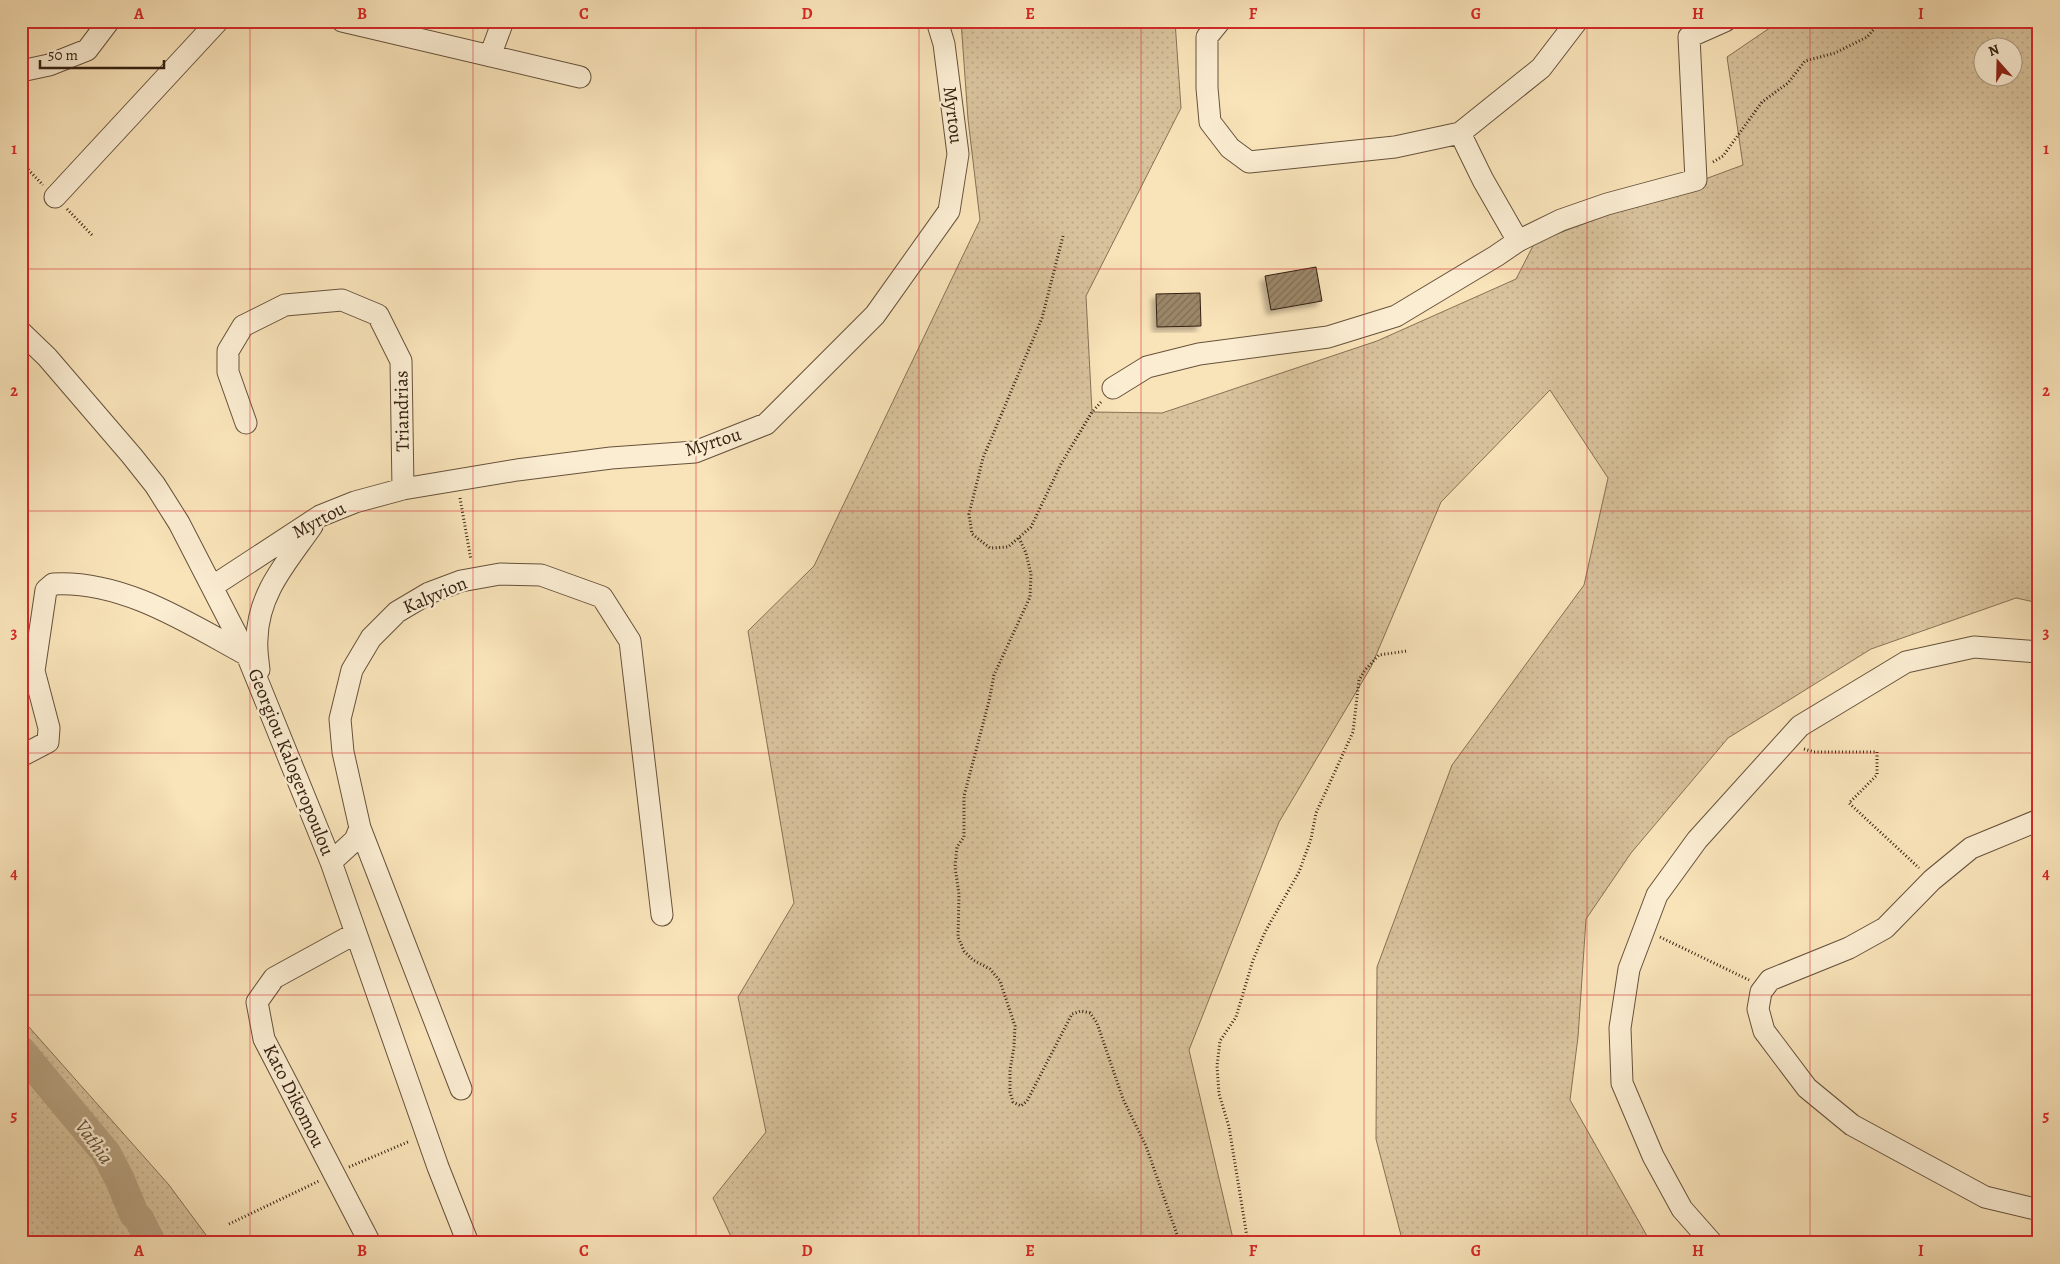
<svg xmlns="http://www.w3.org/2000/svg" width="2060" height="1264" viewBox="0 0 2060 1264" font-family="Alegreya,serif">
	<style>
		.grass { fill: url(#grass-dots); stroke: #867256; fill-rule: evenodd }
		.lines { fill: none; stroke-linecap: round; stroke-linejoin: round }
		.river { stroke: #b6a180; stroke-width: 30 }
		.building { fill: url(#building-hatch); stroke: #352111; filter: url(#shadow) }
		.minor-casing { stroke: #66523b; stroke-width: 23 }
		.path { stroke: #352111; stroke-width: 3; stroke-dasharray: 1 2.5; stroke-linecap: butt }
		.minor { stroke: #fbedd2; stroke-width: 21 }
		.grid { fill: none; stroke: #d62828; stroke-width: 1; stroke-opacity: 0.55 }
		.labels { text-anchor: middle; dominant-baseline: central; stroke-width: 4.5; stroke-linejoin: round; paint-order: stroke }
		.street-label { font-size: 19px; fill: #352111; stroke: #fbedd2 }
		.water-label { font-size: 20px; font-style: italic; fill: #624e38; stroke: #fbedd2 }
		.neatline { fill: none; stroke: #d62828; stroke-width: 2 }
		.grid-label { font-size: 16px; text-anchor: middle; font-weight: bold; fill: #d62828 }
	</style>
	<defs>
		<pattern id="grass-dots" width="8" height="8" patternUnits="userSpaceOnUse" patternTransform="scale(1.25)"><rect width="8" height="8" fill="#d8c29c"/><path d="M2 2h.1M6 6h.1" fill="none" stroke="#baa685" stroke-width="1.8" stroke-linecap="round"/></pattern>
		<pattern id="building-hatch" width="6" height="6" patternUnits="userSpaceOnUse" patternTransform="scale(1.25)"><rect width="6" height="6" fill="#9b8668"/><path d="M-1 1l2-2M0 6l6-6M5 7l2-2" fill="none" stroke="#7f6d54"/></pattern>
		<filter id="shadow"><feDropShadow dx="-4.5" dy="4.5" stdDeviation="2.5" flood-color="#0004"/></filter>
	</defs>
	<rect width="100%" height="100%" fill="#f9e3b9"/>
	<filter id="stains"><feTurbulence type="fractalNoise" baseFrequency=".004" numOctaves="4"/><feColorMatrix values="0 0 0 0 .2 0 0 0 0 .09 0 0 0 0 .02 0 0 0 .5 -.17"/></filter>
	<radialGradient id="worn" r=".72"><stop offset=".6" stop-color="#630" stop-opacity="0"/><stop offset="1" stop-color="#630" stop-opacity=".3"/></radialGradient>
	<path class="grass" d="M961 21H1175L1181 108 1086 296 1092 412 1162 413 1377 341 1516 279 1535 242 1743 165 1727 57 1780 21H2039V603L2016 598 1871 649 1728 738 1631 853 1586 919 1578 1037 1570 1100 1651 1243H1403L1376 1139 1377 967 1452 765 1584 585 1608 478 1550 390 1441 502 1371 667 1279 822 1189 1050 1234 1243H734L713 1198 766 1132 738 997 794 903 748 631 814 566 980 220 968 119ZM1982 48H2012V78H1982Z
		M21 1018 169 1185 212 1243H21Z"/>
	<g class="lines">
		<path class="river" d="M21 1051 106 1153 120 1180 134 1214 139 1219 151 1243"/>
	</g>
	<path class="building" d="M1316 267 1322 301 1271 310 1265 276Z
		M1200 293 1201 326 1157 327 1156 294Z"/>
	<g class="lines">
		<g class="minor-casing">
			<path id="minor" d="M342 21 580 77
				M1220 21 1207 37V88L1210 122 1230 148 1249 162 1395 147 1460 133 1541 68 1577 21
				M490 56 503 21
				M21 71 49 65 87 50 109 21
				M1460 133 1483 180 1518 241
				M55 197 218 21
				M21 332 47 357 132 456 155 485 179 523 247 655 331 862 438 1167 468 1243
				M1113 388 1147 367 1199 354 1328 337 1396 316 1496 256 1518 241 1561 220 1607 204 1696 180 1689 37 1725 21
				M246 423 228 372V351L243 326 285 305 342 300 378 315 401 361 403 489
				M213 586 320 516 355 502 403 489 517 470 611 458 695 452 766 424 875 315 949 211 958 154 944 44 937 21
				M259 670C258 660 256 649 257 639 258 593 287 562 312 526
				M21 756 48 742 49 728 34 671 46 590 53 584C123 580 188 623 247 655
				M2039 820 1971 848 1932 880 1885 928 1849 948 1770 980 1761 992 1758 1009 1764 1031 1807 1088 1852 1125 1985 1197 2039 1210
				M360 828 461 1089
				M331 862 355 840 360 828 343 752 340 719 352 670 371 638 397 612 429 593 461 581 500 574 541 575 602 597 630 641 662 915
				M356 933 274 978 257 1002 264 1039 370 1243
				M1712 1243 1682 1209 1653 1156 1622 1083 1620 1028 1629 969 1657 895 1697 840 1800 726 1906 662 1974 647 2039 652"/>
		</g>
		<path class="path" d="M21 162 43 185
			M1713 162 1723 156 1762 102 1788 83 1805 61 1835 53 1867 37 1881 21
			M67 209 92 235
			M1063 236 1042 318 983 458 969 514 972 534 990 548 1008 547 1031 527 1061 464 1092 412 1102 401
			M460 498 471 560
			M1019 538 1026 553 1031 574 1030 597 994 675 989 701 964 796V837L957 847 955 867 959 894 958 937 964 951 973 960 990 969 1000 981 1015 1026 1014 1047 1010 1070V1092L1013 1102 1021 1106 1027 1101 1072 1014 1081 1011 1090 1013 1097 1023 1123 1099 1146 1146 1180 1243
			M1804 749 1814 752H1877V775L1849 803 1919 868
			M1660 937 1749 980
			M349 1167 410 1141
			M229 1224 319 1181
			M1248 1243 1229 1127 1219 1094 1217 1066 1220 1041 1236 1017 1253 960 1265 932 1299 872 1311 839 1316 813 1353 732 1359 680 1365 670 1379 655 1407 651"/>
		<use href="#minor" class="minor"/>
	</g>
	<path class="grid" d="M250 21V1243M473 21V1243M696 21V1243M919 21V1243M1141 21V1243M1364 21V1243M1587 21V1243M1810 21V1243M21 269H2039M21 511H2039M21 753H2039M21 995H2039"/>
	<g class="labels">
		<g class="street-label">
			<text transform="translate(953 115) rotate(83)">Myrtou</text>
			<text transform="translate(402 411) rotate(-91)">Triandrias</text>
			<text transform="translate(713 442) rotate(-17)">Myrtou</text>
			<text transform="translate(319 520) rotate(-28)">Myrtou</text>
			<text transform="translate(435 595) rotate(-23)">Kalyvion</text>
			<text transform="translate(291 762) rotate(68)">Georgiou Kalogeropoulou</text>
			<text transform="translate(294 1096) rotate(63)">Kato Dikomou</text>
		</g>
		<g class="water-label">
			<text transform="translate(94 1142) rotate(54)">Vathia</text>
		</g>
	</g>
	<rect width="2060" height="1264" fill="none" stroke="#f9e3b9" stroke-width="55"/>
	<g transform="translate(1998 62) rotate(340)"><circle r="24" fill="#fbedd2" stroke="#ac9b85"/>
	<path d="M0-4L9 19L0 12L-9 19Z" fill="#8f2418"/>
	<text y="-8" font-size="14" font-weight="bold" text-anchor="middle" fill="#352111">N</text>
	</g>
	<path d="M40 60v8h124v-8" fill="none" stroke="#352111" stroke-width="2.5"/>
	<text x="48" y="60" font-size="15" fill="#352111" stroke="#fbedd2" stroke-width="4" paint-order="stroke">50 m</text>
	<rect x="28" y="28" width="2004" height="1208" class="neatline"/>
	<g class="grid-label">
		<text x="139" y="19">A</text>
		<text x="362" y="19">B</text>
		<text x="584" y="19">C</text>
		<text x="807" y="19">D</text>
		<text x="1030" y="19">E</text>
		<text x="1253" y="19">F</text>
		<text x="1476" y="19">G</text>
		<text x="1698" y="19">H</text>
		<text x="1921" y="19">I</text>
		<text x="14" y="154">1</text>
		<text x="2046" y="154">1</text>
		<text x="14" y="396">2</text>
		<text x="2046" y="396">2</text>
		<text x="14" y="638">3</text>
		<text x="2046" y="638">3</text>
		<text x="14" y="879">4</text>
		<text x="2046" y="879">4</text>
		<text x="14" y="1121">5</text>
		<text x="2046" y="1121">5</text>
		<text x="139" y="1256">A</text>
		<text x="362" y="1256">B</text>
		<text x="584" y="1256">C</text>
		<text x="807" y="1256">D</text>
		<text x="1030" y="1256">E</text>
		<text x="1253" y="1256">F</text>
		<text x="1476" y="1256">G</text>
		<text x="1698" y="1256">H</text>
		<text x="1921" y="1256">I</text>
	</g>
	<rect width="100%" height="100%" filter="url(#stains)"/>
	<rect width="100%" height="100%" fill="url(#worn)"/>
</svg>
